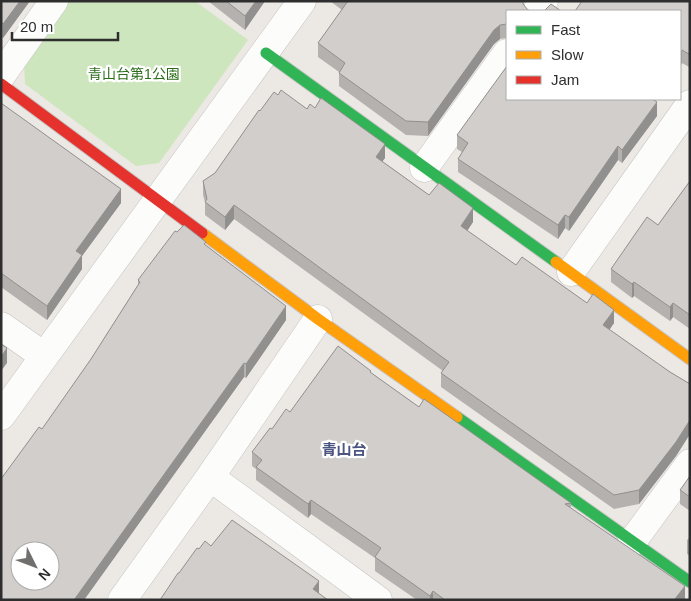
<svg xmlns="http://www.w3.org/2000/svg" width="691" height="601" viewBox="0 0 691 601" font-family="Arial,'Noto Sans JP',sans-serif">
	<style>
		.green { fill: #cee6be }
		.lines { fill: none; stroke-linecap: round; stroke-linejoin: round }
		.street-casing { stroke: #c5c4c5; stroke-width: 29 }
		.fast-casing { stroke: #c5c4c5; stroke-width: 13 }
		.slow-casing { stroke: #c5c4c5; stroke-width: 13 }
		.jam-casing { stroke: #c5c4c5; stroke-width: 13 }
		.street { stroke: #fcfcfb; stroke-width: 28 }
		.fast { stroke: #30b455; stroke-width: 11 }
		.slow { stroke: #ff9f0a; stroke-width: 11 }
		.jam { stroke: #e5322d; stroke-width: 11 }
		.wall { fill: #b4b1af }
		.shaded-wall { fill: #92908e }
		.building { fill: #d1cecb; stroke: #92908e; fill-rule: evenodd }
		.labels { text-anchor: middle; dominant-baseline: central; stroke-width: 4.5; stroke-linejoin: round; paint-order: stroke }
		.park-label { font-size: 14px; fill: #2c6e1b; stroke: #fff }
		.neighbourhood-label { font-size: 15px; font-weight: bold; fill: #4d5680; stroke: #fff }
	</style>
	<rect width="100%" height="100%" fill="#ece8e4"/>
	<path class="green" d="M70 1H195L248 40 159 163 136 166 25 84 24 62Z"/>
	<g class="lines">
		<g class="street-casing">
			<path id="street" d="M537 11 544 1
				M1 76 54 1
				M424 168 507 53
				M571 272 690 104
				M1 326 44 356
				M1 416 302 1
				M210 477 378 600
				M632 542 690 463
				M122 600 210 477 318 319"/>
		</g>
		<g class="fast-casing">
			<path id="fast" d="M266 53 556 262
				M457 417 690 582"/>
		</g>
		<g class="slow-casing">
			<path id="slow" d="M202 233 318 319 457 417
				M556 262 690 359"/>
		</g>
		<g class="jam-casing">
			<path id="jam" d="M1 84 202 233"/>
		</g>
		<use href="#street" class="street"/>
		<use href="#fast" class="fast"/>
		<use href="#slow" class="slow"/>
		<use href="#jam" class="jam"/>
	</g>
	<path class="wall" d="M1 1H30L3 38 1 37Z
		M208 1H265L245 30Z
		M330 1H524L507 11V38L500 39 494 44 428 136 406 135 339 86V72L318 57V43L342 10Z
		M690 1V66L689 67 682 63 680 67V11Z
		M278 95 307 109 315 108 385 158 382 161 429 195 473 222 467 231 516 265 614 323 609 330 670 372 690 384V434L676 456 639 504 614 509 441 387V373L443 371 234 219 225 230 205 215V202L203 195V181L215 173 260 111Z
		M507 99H657L655 101 657 116 622 163 618 160 569 231 565 228 558 239 458 172V159L462 152 457 149V135Z
		M1 103 121 203 82 256V269L47 320 1 287Z
		M690 181V329L673 317 670 321 634 296 632 298 611 282V269L658 225Z
		M177 232 206 246 286 320 246 378 244 377 84 600H1L91 359 138 285V280Z
		M371 373 419 407 571 503V508L685 600H417L375 571V558L311 514 308 518 256 480V469L252 466V452L272 429 290 412Z
		M690 476V511L680 504V490Z
		M690 537V556L687 554V540Z"/>
	<path class="shaded-wall" d="M20 1H30L3 38V24Z
		M256 1H265L245 30V16Z
		M500 25V39L494 44 428 136V122L494 30Z
		M682 50V63L680 67V53Z
		M690 52V66L689 67V54Z
		M657 102V116L622 163V150Z
		M385 144V158L376 170V157Z
		M618 146V160L569 231V217Z
		M121 189V203L82 256V269L47 320V306L76 251Z
		M234 205V219L225 230V217Z
		M473 208V222L461 240V226Z
		M565 215V228L558 239V225Z
		M634 282V296L632 298V284Z
		M673 303V317L670 321V307Z
		M286 306V320L246 378V364Z
		M614 310V323L603 339V325Z
		M7 348V363L1 371V357Z
		M244 363V377L84 600H74Z
		M690 420V434L676 456 639 504V490Z
		M311 500V514L308 518V504Z
		M319 581V595L313 589Z
		M685 586V600H675V599Z
		M433 591V600H430V596Z"/>
	<path class="building" d="M1 1H20L3 24 1 22Z
		M226 1H256L245 16Z
		M348 1H523V4L528 10 531 11H507V24L500 25 494 30 428 122 406 121 339 73 345 63 318 43Z
		M582 1H690V52L689 54 682 50 680 53V11H575Z
		M551 4 561 11H544Z
		M507 66V99H652L657 102 622 150 618 146 569 217 565 215 558 225 458 159 468 143 457 135Z
		M281 90 307 109 310 104 315 108 321 98 385 144 376 157 429 195 439 183 473 208 461 226 516 265 522 257 587 303 593 294 614 310 603 325 670 372 690 384V420L676 442 639 490 614 495 441 373 449 362 234 205 225 217 205 202 207 199 203 181 215 173 259 110 260 111 274 92 278 95Z
		M1 103 121 189 76 251 82 255 47 306 1 273Z
		M690 181V315L673 303 670 307 634 282 632 284 611 269 647 217 658 225Z
		M184 225 206 242 204 244 286 306 246 364 244 363 74 600H1V479L39 427 42 429 91 359 140 282 138 280 175 231 177 232ZM20 551H50V581H20Z
		M1 344 7 348 1 357Z
		M338 346 371 371 370 372 419 407 424 399 571 503 565 504 685 586 675 599 677 600H445L433 591 430 596 375 557 381 548 311 500 308 504 256 467 262 460 252 452 270 428 272 429 286 409 290 412Z
		M690 476V497L680 490Z
		M232 520 319 581 313 589 328 600H160L178 573H179L197 548 199 549 205 541 211 546Z"/>
	<g class="labels">
		<g class="park-label">
			<text x="134" y="74">青山台第1公園</text>
		</g>
		<g class="neighbourhood-label">
			<text x="344" y="449">青山台</text>
		</g>
	</g>
	<rect width="691" height="601" fill="none" stroke="#2e2e2e" stroke-width="5"/>
	<rect x="506" y="10" width="175" height="90" fill="#ffffff" stroke="#ababab"/>
	<rect x="516" y="26" width="25" height="8" fill="#30b455" stroke="#ababab"/>
	<text x="551" y="35" font-size="15" fill="#2e2e2e">Fast</text>
	<rect x="516" y="51" width="25" height="8" fill="#ff9f0a" stroke="#ababab"/>
	<text x="551" y="60" font-size="15" fill="#2e2e2e">Slow</text>
	<rect x="516" y="76" width="25" height="8" fill="#e5322d" stroke="#ababab"/>
	<text x="551" y="85" font-size="15" fill="#2e2e2e">Jam</text>
	<g transform="translate(35 566) rotate(132)"><circle r="24" fill="#ffffff" stroke="#ababab"/>
	<path d="M0-4L9 19L0 12L-9 19Z" fill="#706f6e"/>
	<text y="-8" font-size="14" font-weight="bold" text-anchor="middle" fill="#2e2e2e">N</text>
	</g>
	<path d="M12 32v8h106v-8" fill="none" stroke="#2e2e2e" stroke-width="2.5"/>
	<text x="20" y="32" font-size="15" fill="#2e2e2e" stroke="#ffffff" stroke-width="4" paint-order="stroke">20 m</text>
</svg>
